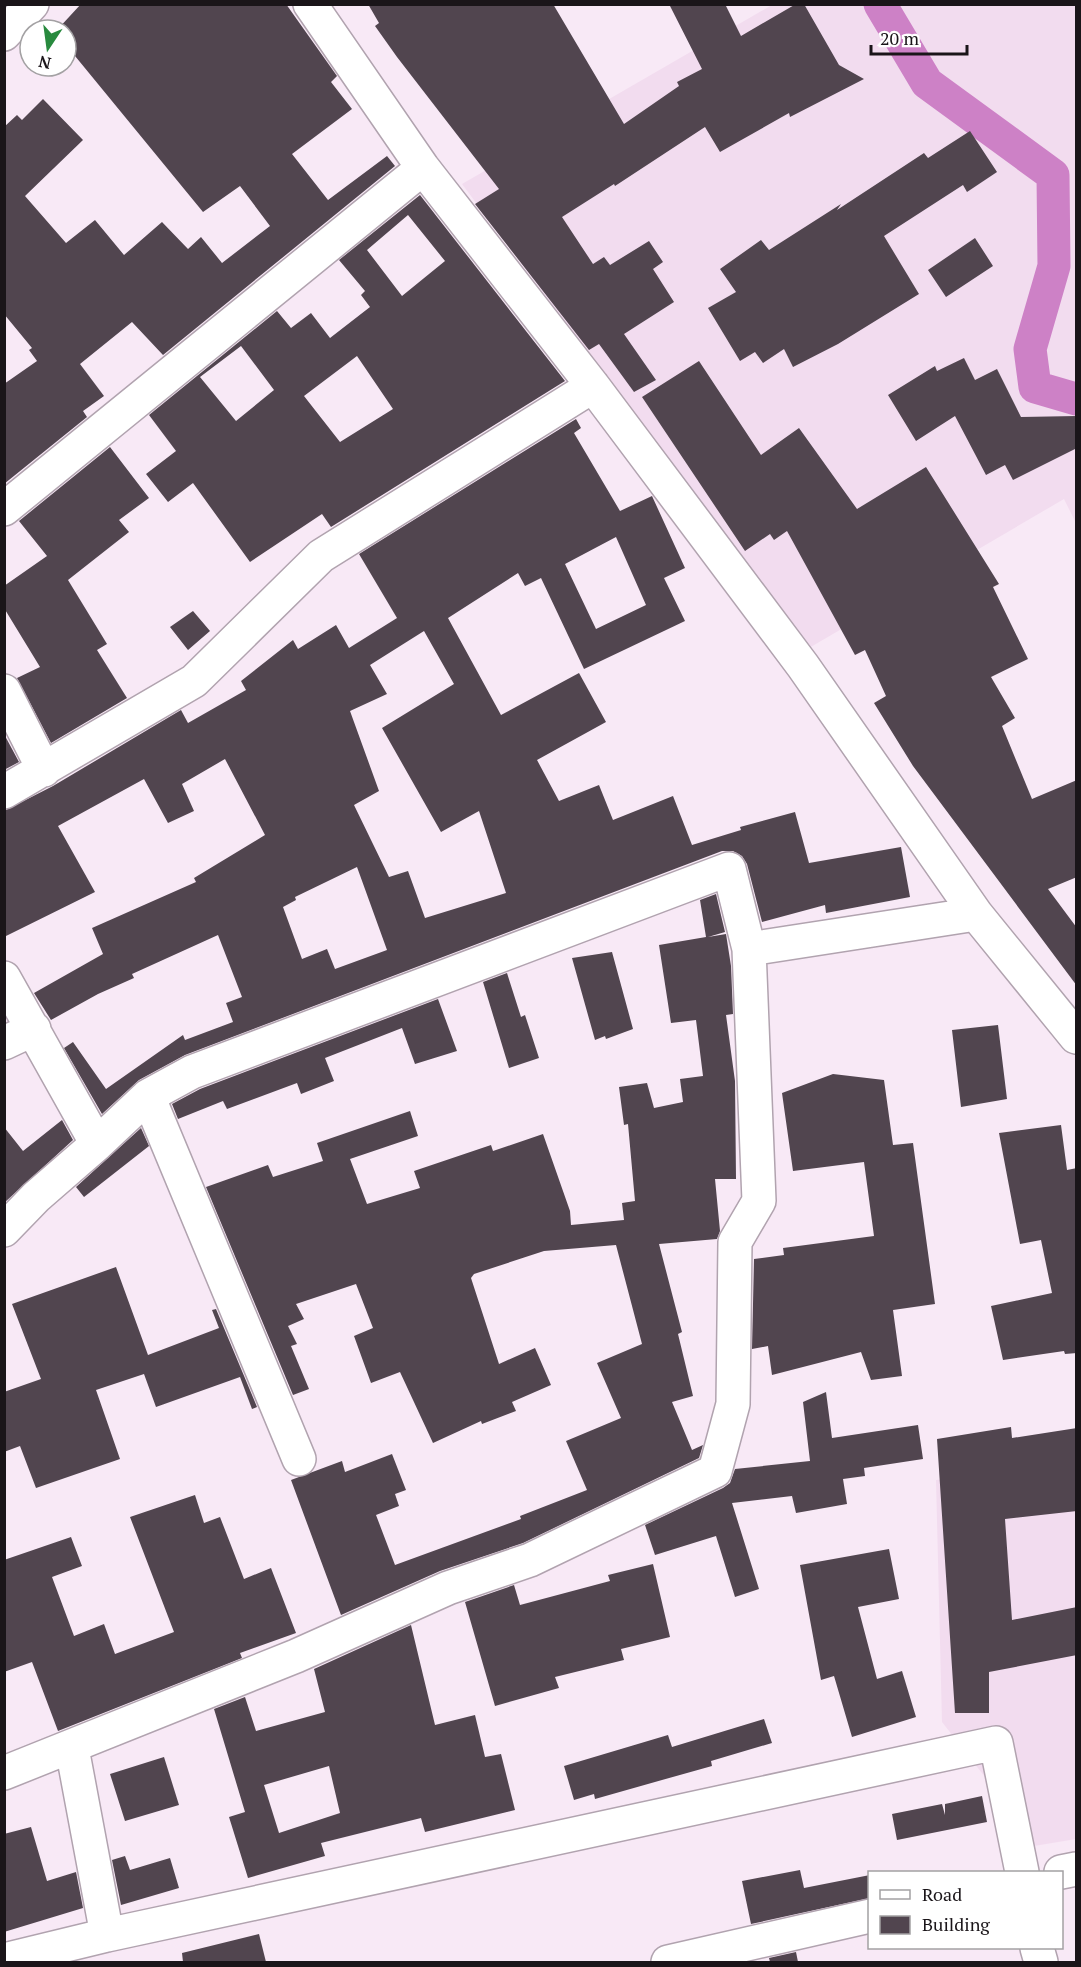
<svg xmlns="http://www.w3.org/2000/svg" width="1081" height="1967" viewBox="0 0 1081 1967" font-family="'PT Serif',serif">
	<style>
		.built { fill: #f2dcef }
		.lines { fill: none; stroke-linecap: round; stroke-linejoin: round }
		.canal { stroke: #cd81c6; stroke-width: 33 }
		.building { fill: #51454f; fill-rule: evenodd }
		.minor-casing { stroke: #b1a3af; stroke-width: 36 }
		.minor { stroke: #fff; stroke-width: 33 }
	</style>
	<rect width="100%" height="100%" fill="#f8e9f6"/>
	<path class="built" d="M772 5H1076V523L1064 499 809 648 462 184Z
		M1076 1464V1839L1022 1848 985 1777 942 1722 936 1480Z"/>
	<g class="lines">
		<path class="canal" d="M880 4 927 83 1053 175 1054 266 1030 349 1035 387 1076 399"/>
	</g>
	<path class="building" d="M81 4H286L337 76 331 82 352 109 292 154 328 200 387 156 395 166 163 355 132 322 80 364 104 396 83 411 87 417 4 484V384L37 361 29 350 32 348 4 314V127L17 115 22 120 43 99 83 140 25 196 66 243 95 220 124 255 162 222 188 249 201 237 222 263 270 226 240 186 203 212 66 45V30H57Z
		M368 4H553L624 124 679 86 677 82 702 69 669 4H725L741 36 796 4H804L839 65 864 79 790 117 789 113 720 152 705 127 615 186 614 184 562 217 593 264 604 257 610 265 649 241 663 262 653 269 674 302 624 334 656 380 634 392 599 344 589 350 475 204 499 189 397 57 375 26 379 23Z
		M970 131 997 172 967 192 963 185 884 236 919 294 838 344 793 367 784 349 763 363 755 352 740 361 708 308 736 292 720 269 761 240 769 250 841 204 837 210 924 153 928 158Z
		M420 195 565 381 331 527 322 514 250 562 193 483 168 502 146 474 176 451 149 415 277 311 291 328 311 313 330 338 370 307 361 295 365 291 339 260ZM408 215 445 261 402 296 367 250ZM241 346 274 390 236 421 200 377ZM357 356 393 409 340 442 304 396Z
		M975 238 993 266 946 297 928 270Z
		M964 358 975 380 997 369 1021 417 1077 416V448L1013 480 1005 465 986 475 955 416 916 441 888 395 935 366 937 371Z
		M699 361 761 455 799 428 857 509 926 467 999 584 993 587 1028 659 991 677 1015 718 1002 726 1032 799 1077 780V877L1048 889 1077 928V986L913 766 874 703 886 696 865 650 855 655 787 531 774 540 770 534 745 551 642 397Z
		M576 419 581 428 574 433 620 511 652 496 685 568 664 578 685 621 584 669 541 578 525 586 518 573 448 618 501 715 579 673 606 722 537 760 559 801 599 785 613 820 673 796 692 845 741 830 740 827 795 812 809 863 901 847 910 897 826 913 825 905 762 922 747 864 742 856 733 851H722L185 1055 139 1080 102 1114 64 1048 73 1042 106 1089 183 1035 185 1040 233 1022 226 1003 242 997 218 935 132 974 134 978 98 994 51 1020 34 993 103 954 92 928 196 882 194 878 265 835 225 759 182 784 194 811 168 823 144 779 58 826 95 892 4 937V811L53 786 181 710 188 723 246 690 241 681 293 640 298 649 336 625 349 648 397 618 359 554ZM616 537 646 605 596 629 565 564ZM424 631 454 684 382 728 441 832 479 811 506 893 425 918 408 871 389 877 354 805 379 791 350 711 387 694 370 665ZM357 867 387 950 335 969 327 949 302 959 283 907 296 900 295 897Z
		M110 447 149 498 119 520 129 532 68 580 107 644 97 650 127 698 51 743 17 678 40 667 4 608V586L47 556 19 521Z
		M193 611 210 631 188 650 170 627Z
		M4 734 19 762 4 770Z
		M716 894 725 932 708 937 726 934 731 966 733 1014 726 1015 735 1081 736 1179H715L720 1231 717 1239 659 1244 682 1332 678 1334 693 1396 672 1402 692 1450 703 1445 699 1458 523 1543 440 1571 341 1615 291 1480 342 1461 345 1472 392 1454 406 1490 395 1494 399 1506 376 1515 395 1565 521 1519 520 1516 587 1490 566 1441 621 1418 597 1363 642 1344 616 1245 544 1251 474 1274 471 1278 499 1364 535 1348 551 1385 512 1402 516 1411 482 1424 481 1421 433 1443 400 1372 371 1383 354 1336 373 1328 356 1284 296 1304 304 1319 288 1326 297 1344 291 1346 309 1389 293 1395 206 1187 268 1165 273 1177 323 1161 317 1143 410 1111 418 1136 350 1159 367 1204 420 1188 414 1171 491 1145 493 1151 543 1134 570 1211 571 1225 624 1220 622 1203 635 1201 628 1124 624 1125 619 1087 647 1083 654 1108 683 1102 680 1079 703 1076 696 1020 671 1023 659 945 706 937 700 900Z
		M612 952 633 1029 606 1039 605 1036 595 1040 572 958Z
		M507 973 521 1017 525 1015 539 1058 509 1068 483 982Z
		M438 999 457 1051 415 1064 402 1028 325 1058 334 1081 301 1094 297 1083 227 1109 223 1101 178 1119 172 1104 200 1089Z
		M998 1025 1007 1099 961 1107 952 1030Z
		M833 1074 884 1080 893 1145 913 1143 935 1304 893 1310 902 1376 871 1380 861 1352 772 1375 768 1346 752 1349 754 1259 784 1255 783 1248 874 1236 864 1162 793 1171 782 1093Z
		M62 1120 73 1140 4 1203V1127L23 1151Z
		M1061 1125 1067 1170 1077 1168V1353L1065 1354 1064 1351 1003 1360 991 1306 1052 1293 1041 1240 1020 1244 999 1133Z
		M141 1128 149 1146 84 1197 76 1187Z
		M116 1267 148 1355 219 1328 212 1310 216 1309 257 1407 252 1409 240 1377 156 1407 144 1374 96 1390 120 1459 36 1488 20 1446 4 1452V1392L41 1379 12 1304Z
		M826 1392 832 1438 918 1425 923 1459 864 1468 865 1476 843 1479 847 1504 796 1513 792 1496 732 1503 759 1589 735 1597 716 1536 655 1555 645 1525 723 1488 730 1483 735 1469 810 1461 803 1402Z
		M1011 1427 1012 1438 1077 1428V1511L1005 1519 1012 1620 1077 1607V1655L989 1672V1713H955L937 1439Z
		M195 1495 204 1523 220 1517 244 1579 271 1568 296 1633 240 1653 242 1658 58 1731 32 1662 4 1672V1560L71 1537 82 1566 52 1577 74 1636 104 1624 115 1654 174 1632 130 1517Z
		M889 1549 899 1599 858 1607 877 1679 902 1671 916 1717 852 1737 834 1676 821 1680 800 1565Z
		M653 1564 670 1637 621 1649 624 1660 555 1677 559 1688 495 1706 465 1602 514 1585 520 1605 610 1581 608 1575Z
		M411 1625 435 1725 475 1715 485 1757 501 1754 515 1810 425 1832 421 1818 321 1843 325 1856 248 1878 229 1817 245 1812 214 1709 245 1697 256 1731 325 1712 314 1669ZM329 1766 340 1813 279 1833 264 1785Z
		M764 1719 772 1743 711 1761 712 1766 662 1780 595 1799 594 1794 574 1800 564 1766 668 1735 672 1747Z
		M164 1757 179 1805 125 1821 110 1774Z
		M982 1796 987 1822 897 1840 892 1814 942 1804 945 1815V1804Z
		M31 1827 47 1881 76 1872 83 1908 4 1932V1834Z
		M125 1856 130 1870 170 1858 179 1888 121 1905 112 1860Z
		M800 1870 804 1888 870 1875V1898L751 1924 742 1881Z
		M259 1934 266 1962H183L182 1953Z
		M796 1952 798 1962H770L769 1958Z"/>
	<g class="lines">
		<g class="minor-casing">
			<path id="minor" d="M310 4 423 168 593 386 803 666 976 914 1076 1037
				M4 34 32 4
				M4 509 423 168
				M4 691 44 770
				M4 792 194 681 321 556 593 386
				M749 949 976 914
				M4 978 97 1144
				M4 1043 34 1029
				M148 1096 299 1459
				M4 1230 36 1197 97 1144 148 1096 192 1072 729 869 749 949 759 1201 735 1242 733 1404 715 1471 530 1560 448 1588 296 1656 4 1773
				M72 1748 107 1935
				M1061 1872 1076 1869
				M1037 1948 1041 1962
				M4 1960 107 1935 996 1743 1022 1872
				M668 1962 870 1916"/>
		</g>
		<use href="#minor" class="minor"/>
	</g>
	<rect width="1081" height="1967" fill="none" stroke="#1a1519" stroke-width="12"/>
	<rect x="868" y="1871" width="195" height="78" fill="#ffffff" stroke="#a3a1a3" stroke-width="1.5"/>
	<rect x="880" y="1890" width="30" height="9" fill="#ffffff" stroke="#a3a1a3" stroke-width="1.5"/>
	<text x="922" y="1901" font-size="18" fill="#1a1519">Road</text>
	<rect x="880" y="1916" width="30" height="18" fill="#51454f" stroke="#a3a1a3" stroke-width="1.5"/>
	<text x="922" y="1931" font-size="18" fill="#1a1519">Building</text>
	<g transform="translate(48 48) rotate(193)"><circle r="28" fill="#ffffff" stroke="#a3a1a3" stroke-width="1.5"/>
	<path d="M0-4.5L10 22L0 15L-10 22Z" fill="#288a3e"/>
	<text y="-9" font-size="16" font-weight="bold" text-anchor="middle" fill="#1a1519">N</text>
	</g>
	<path d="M871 45v9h96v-9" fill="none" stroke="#1a1519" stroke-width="3"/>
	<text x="880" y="45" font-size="18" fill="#1a1519" stroke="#ffffff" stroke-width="4.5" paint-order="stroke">20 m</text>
</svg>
